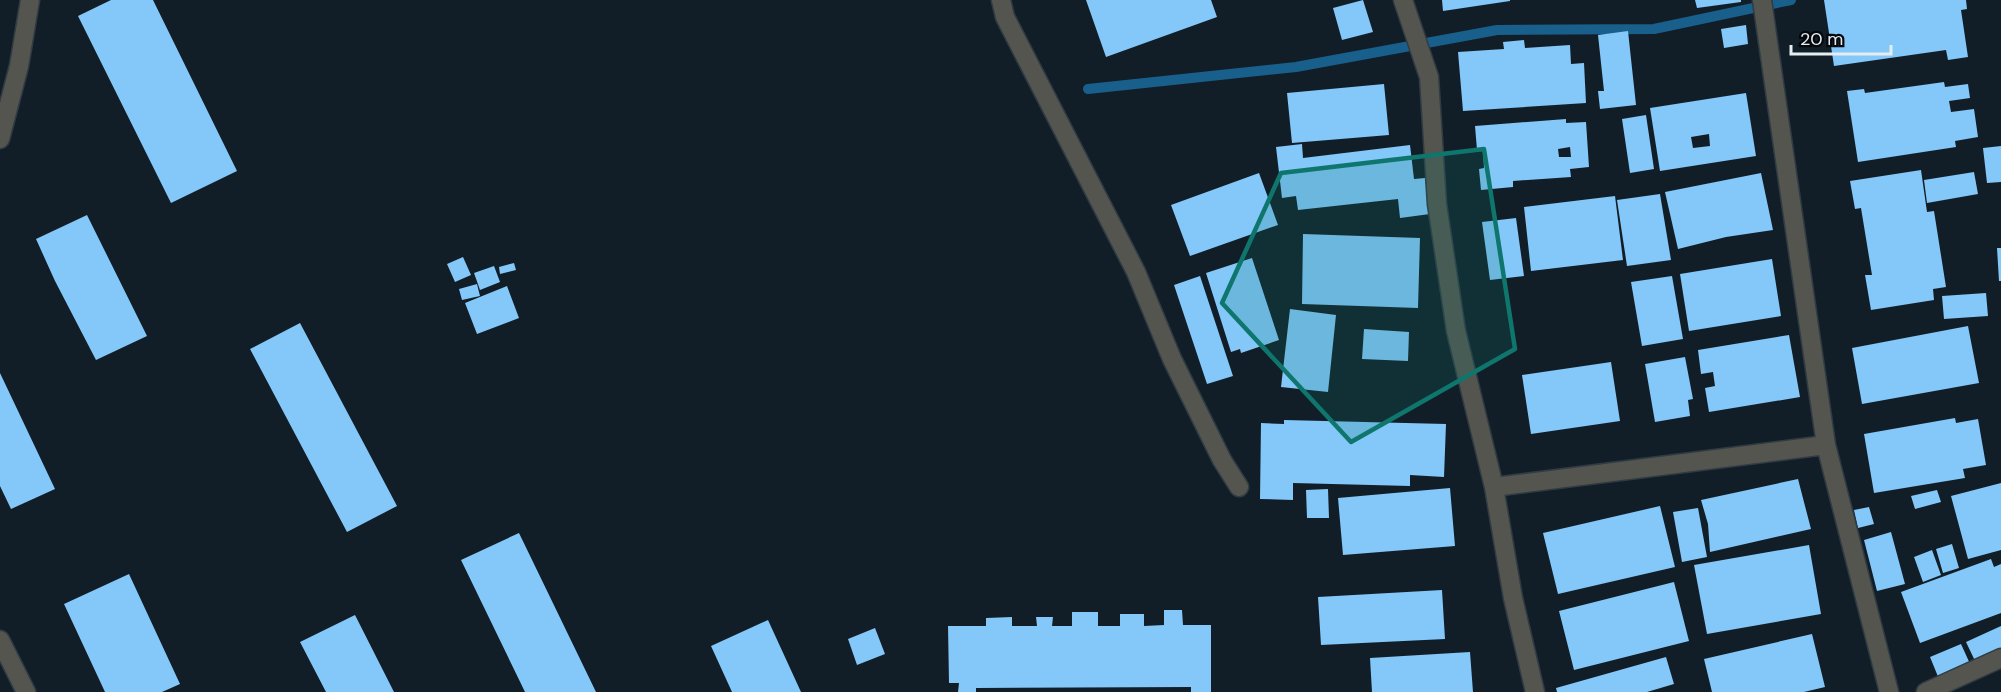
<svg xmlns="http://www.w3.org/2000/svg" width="2001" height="692" viewBox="0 0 2001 692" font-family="'DM Sans',sans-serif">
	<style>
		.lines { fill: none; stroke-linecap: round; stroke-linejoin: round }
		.stream { stroke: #195f8c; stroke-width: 10 }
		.building { fill: #84c7f9; fill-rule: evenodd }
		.street-casing { stroke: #303b44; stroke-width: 21 }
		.street { stroke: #54554f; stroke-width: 18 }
		.marked { fill: #0f766e; fill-opacity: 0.2; stroke: #0f766e; stroke-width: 4.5; stroke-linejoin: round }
	</style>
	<rect width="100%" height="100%" fill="#121e27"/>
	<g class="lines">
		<path class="stream" d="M1088 89 1296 67 1497 30 1654 29 1791 0"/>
	</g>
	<path class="building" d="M111 0H153L237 171 171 203 78 16Z
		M1086 0H1211L1217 17 1106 57Z
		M1363 0 1373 32 1342 40 1333 8Z
		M1442 0H1510V1L1443 11Z
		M1695 0H1741V2L1697 8Z
		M1824 0H1966L1967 9 1961 10 1968 57 1948 60 1946 50 1834 66Z
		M1746 25 1748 44 1724 48 1721 29Z
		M1628 31 1636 105 1600 109 1598 91H1604L1598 35Z
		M1524 40 1525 48 1570 45 1571 64 1584 63 1586 103 1463 111 1458 52 1504 49 1503 42Z
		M1944 82 1945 87 1968 84 1970 98 1949 101 1951 112 1974 109 1978 137 1955 141 1956 147 1858 162 1847 91 1864 89 1865 93Z
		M1384 84 1389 135 1292 143 1287 93Z
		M1746 93 1756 156 1660 171 1650 108ZM1709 134 1710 146 1693 148 1691 137Z
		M1646 115 1654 169 1630 173 1622 119Z
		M1566 119V123L1586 122 1589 167 1570 169 1571 177 1513 181V187L1481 190 1479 169 1484 168 1483 149 1477 150 1475 126ZM1570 147 1571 157H1559L1558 149Z
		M1302 144 1303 158 1410 145 1414 179 1425 178 1430 214 1400 218 1398 199 1298 210 1296 196 1282 198 1276 147Z
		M2001 146V182L1987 183 1983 148Z
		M1921 170 1927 212 1934 211 1946 287 1933 289 1934 300 1871 310 1865 275H1872L1861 208 1855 209 1850 181Z
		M1974 172 1978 194 1927 203 1924 180Z
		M1259 173 1278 225 1190 256 1171 205Z
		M1761 173 1773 230 1726 237 1678 249 1665 192Z
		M1660 194 1671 260 1627 266 1617 200Z
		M1615 196 1623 260 1531 271 1524 207Z
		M87 215 147 336 96 360 55 281 36 239Z
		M1516 218 1524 276 1490 280 1482 222Z
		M1303 234 1420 238 1418 308 1302 304Z
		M1997 248H2001V281H1999Z
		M463 257 471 275 455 282 447 264Z
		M1252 258 1279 340 1241 353 1240 349 1231 352 1206 273Z
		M1772 259 1781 316 1689 331 1680 274Z
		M514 263 516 270 500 274 499 267Z
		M494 266 500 282 480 290 474 273Z
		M1200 276 1233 376 1207 384 1174 285Z
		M1672 276 1683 339 1642 346 1631 282Z
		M477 284 480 296 462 300 459 289Z
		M507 286 519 318 477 334 465 303Z
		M1986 293 1988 316 1944 319 1942 296Z
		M1290 309 1336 315 1328 392 1281 387Z
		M300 323 397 506 347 532 250 349Z
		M1968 326 1979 383 1862 404 1852 348Z
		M1364 329 1409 332 1408 361 1362 359Z
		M1789 335 1800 397 1709 412 1705 388 1715 386 1713 372 1701 374 1698 350Z
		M1685 357 1693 399 1688 400 1690 416 1655 422 1645 364Z
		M1611 362 1620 421 1531 434 1522 375Z
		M0 373 55 489 11 509 0 486Z
		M1955 418 1956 423 1978 419 1986 465 1963 469 1965 478 1874 493 1864 434Z
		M1284 420 1446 424 1444 477 1410 475V486L1293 483V500L1260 499 1261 423 1284 424Z
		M1798 479 1811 529 1710 552 1708 524 1701 500Z
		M2001 483V550L1968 559 1951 496Z
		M1450 488 1455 546 1343 555 1338 498Z
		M1328 489 1329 518H1307L1306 490Z
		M1937 490 1941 502 1915 509 1911 496Z
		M1660 506 1675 567 1558 594 1543 533Z
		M1869 507 1874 524 1858 528 1854 510Z
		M1698 508 1707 557 1682 562 1673 512Z
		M1891 532 1905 584 1877 591 1864 540Z
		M519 533 596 692H525L461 560Z
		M1952 544 1959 568 1943 573 1936 549Z
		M1809 545 1821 614 1707 634 1694 565Z
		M1932 550 1941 575 1923 582 1914 557Z
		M1991 559 1994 567 2001 564V613L1920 643 1901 592Z
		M129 574 180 684 162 692H105L64 604Z
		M1674 582 1689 641 1574 670 1559 611Z
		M1442 590 1445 639 1321 645 1318 597Z
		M1164 610H1182L1183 625H1211V692H1191V687L976 688V692H958L959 683H949L948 626H986V618L1012 617V626H1037L1036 617H1053L1052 626H1072V612H1098V626H1120V614H1144V626L1164 625Z
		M355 615 394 692H326L300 642Z
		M768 620 801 692H732L711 646Z
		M2001 626V652L1976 663 1966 642Z
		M875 628 885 654 857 665 848 639Z
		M1812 634 1825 687 1804 692H1712L1704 659Z
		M1961 644 1971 666 1939 679 1930 657Z
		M1470 652 1473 692H1372L1370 658Z
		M1666 657 1674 684 1647 692H1557L1556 688Z"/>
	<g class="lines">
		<g class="street-casing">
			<path id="street" d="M1001 0 1005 17 1136 272 1172 359 1222 460 1239 487
				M1403 0 1429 77 1437 204 1456 331 1494 487 1513 598 1535 692
				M1762 0 1826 445 1889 692
				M0 139 19 66 30 0
				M1494 487 1826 445
				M0 640 26 692
				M1926 692 2001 658"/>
		</g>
		<use href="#street" class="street"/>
	</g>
	<path class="marked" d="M1484 149 1515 349 1351 442 1222 303 1281 173Z"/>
	<path d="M1791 45v9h100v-9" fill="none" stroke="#e5edf3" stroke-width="3"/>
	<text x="1800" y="45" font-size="18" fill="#e5edf3" stroke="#04070b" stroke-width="4.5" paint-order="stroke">20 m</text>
</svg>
